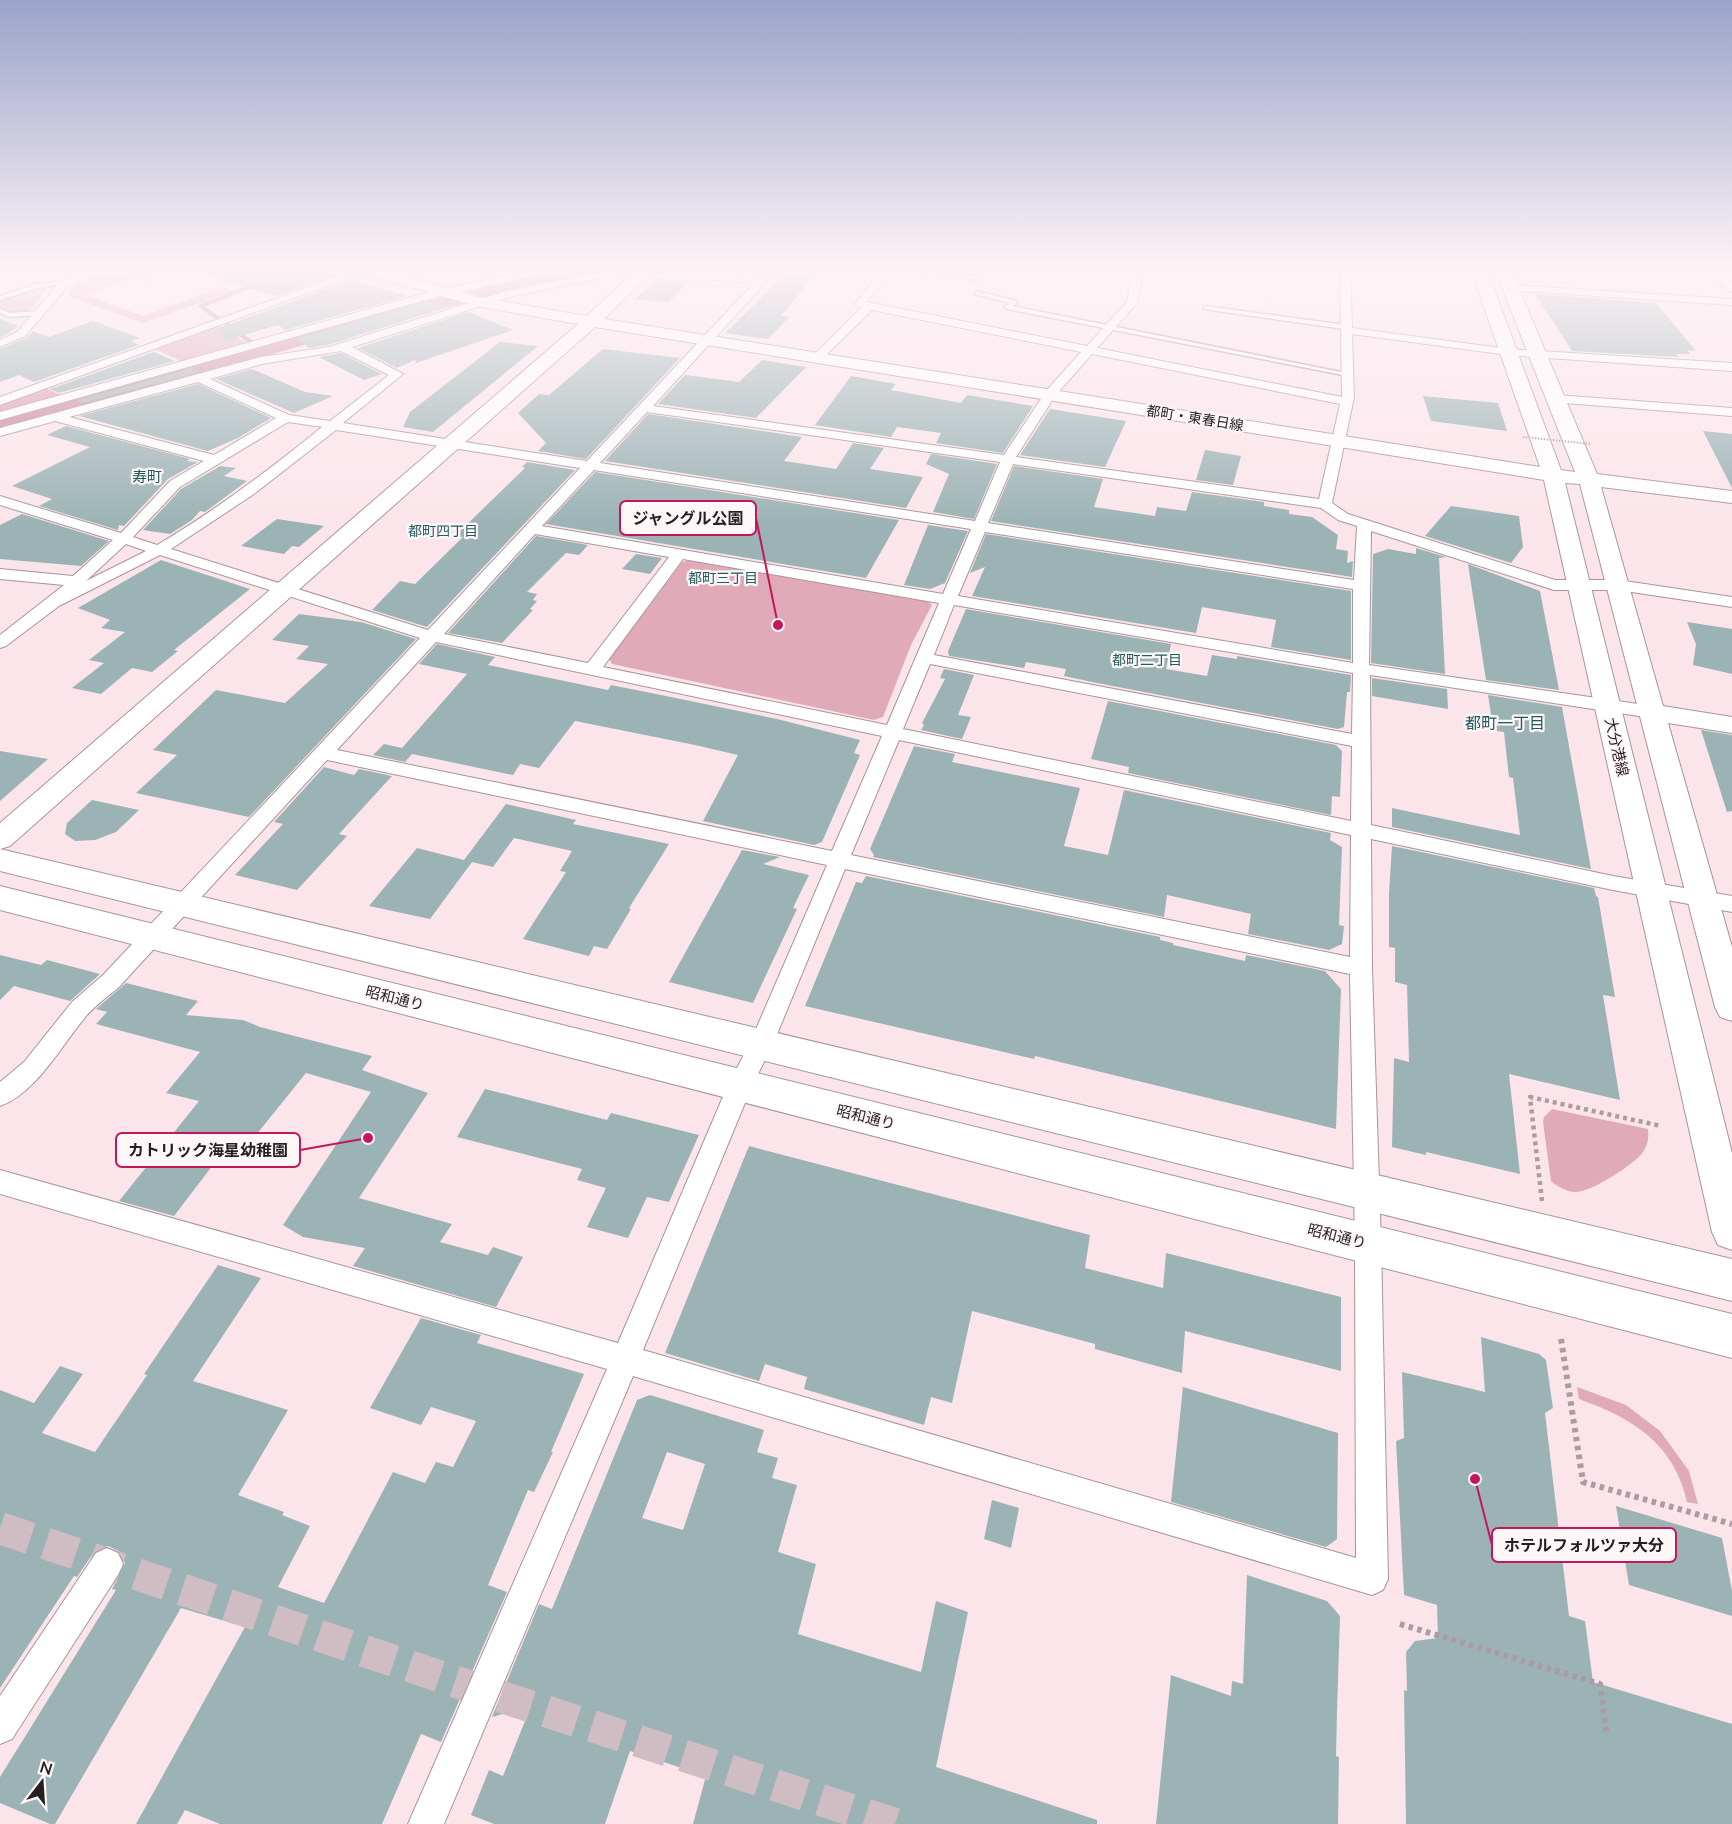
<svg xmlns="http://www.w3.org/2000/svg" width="1732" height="1824" viewBox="0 0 1732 1824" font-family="Mulish,'Noto Sans JP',sans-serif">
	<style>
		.green { fill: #e0aab9 }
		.forest { fill: #dd9fb1 }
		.water { fill: #c6899b }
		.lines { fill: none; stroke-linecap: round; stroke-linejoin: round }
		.stream { stroke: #c6899b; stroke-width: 4.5 }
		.building { fill: #9cb3b5; fill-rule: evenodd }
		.street-tunnel { stroke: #d0bdc3; stroke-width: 32; stroke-dasharray: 32 16; stroke-linecap: butt }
		.lane-casing { stroke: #a89499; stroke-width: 3 }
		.street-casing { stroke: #a89499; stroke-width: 2 }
		.secondary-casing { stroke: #a89499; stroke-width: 2 }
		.highway-casing { stroke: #a89499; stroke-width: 2 }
		.path-far1 { stroke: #ac9ba0; stroke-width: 4.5; stroke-dasharray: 4 4; stroke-linecap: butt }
		.path { stroke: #ac9ba0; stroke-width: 6; stroke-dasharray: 4.5 4.5; stroke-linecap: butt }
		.lane { fill: #fff; fill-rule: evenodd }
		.street { fill: #fff; fill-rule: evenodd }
		.secondary { fill: #fff; fill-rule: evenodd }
		.highway { fill: #fff; fill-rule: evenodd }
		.path-bridge { stroke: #ac9ba0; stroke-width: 2; stroke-dasharray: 1.5 1.5; stroke-linecap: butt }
		.labels { text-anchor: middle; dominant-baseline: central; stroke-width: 4.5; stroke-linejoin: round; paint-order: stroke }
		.far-street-label { font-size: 14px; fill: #261e21; stroke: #fff6f8 }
		.far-neighbourhood-label { font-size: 14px; fill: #205b5f; stroke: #fff6f8 }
		.far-quarter-label { font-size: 15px; fill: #205b5f; stroke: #fff6f8 }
		.street-label { font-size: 15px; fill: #261e21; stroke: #fff6f8 }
		.neighbourhood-label { font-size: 16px; fill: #205b5f; stroke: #fff6f8 }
		.leader { fill: none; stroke: #c2185b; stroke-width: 2 }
		.callout-dot { fill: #c2185b; stroke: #fff6f8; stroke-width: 2 }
		.callout { fill: #fff6f8; stroke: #c2185b; stroke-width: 2 }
		.callout-label { font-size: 16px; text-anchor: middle; font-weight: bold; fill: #261e21 }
	</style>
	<rect width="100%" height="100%" fill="#fbe5eb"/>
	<path class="green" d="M118 270H142L150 273 148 278 154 280 148 281 135 277 85 295 143 316 221 287 233 291 143 323 68 296 75 284Z
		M37 288H47C32 310 28 318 0 309V301Z
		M218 324 248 344 185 363 155 349Z
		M690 560 927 600 932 605 911 645 883 717 874 720 612 664 609 659 682 562Z
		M1552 1109 1648 1129C1649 1138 1648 1144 1643 1152 1635 1164 1591 1192 1576 1192 1567 1192 1558 1187 1551 1181L1543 1122 1544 1117Z
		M1577 1387 1626 1405 1660 1431 1689 1471 1698 1504 1687 1502C1674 1443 1632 1418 1579 1399Z"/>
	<path class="forest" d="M46 388 64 397 0 414V404Z"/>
	<path class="water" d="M561 270H612L414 315 0 429V417L388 310Z"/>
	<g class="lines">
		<path class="stream" d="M258 283 201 306 259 348"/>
	</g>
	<path class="building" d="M209 270H319L336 275 276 296 208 275Z
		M785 274 813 276 781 316 789 317 768 339 725 333Z
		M351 280 408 296 285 330 278 325 224 341 219 328Z
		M653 281 688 282 669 302 636 299Z
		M1535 294 1656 303 1696 351 1687 350 1690 354H1676L1679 357 1572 351Z
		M428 301 448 307 328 345 309 348 297 339Z
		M468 312 513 330 416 363 415 360 397 368 358 348Z
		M0 319 19 326 0 338Z
		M93 321 140 338 131 341 139 345 34 382 19 375 0 382V349L26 338 33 331 49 337Z
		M500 342 538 346 433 432 403 427 410 412Z
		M603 349 680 358 586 459 538 451 546 443 518 413 539 394 549 395Z
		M154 352 175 361 59 393 50 389Z
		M341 353 382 374 364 380 319 357Z
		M762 360 806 367 756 418 658 404 685 375 739 382Z
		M192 368 199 372 82 403 76 401Z
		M252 369 305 392 333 396 294 413 216 379Z
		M851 376 896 384 891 390 961 403 967 395 1033 406 1003 453 936 443 941 433 897 427 891 437 815 425Z
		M198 384 271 418 238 438 208 451 79 416Z
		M1423 396 1498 403 1507 431 1431 421Z
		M1050 409 1126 421 1105 467 1020 455Z
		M648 414 802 437 784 461 836 469 853 443 884 448 870 469 923 477 906 508 605 461Z
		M66 426 190 459 187 461 198 462 168 479 124 526 119 525 118 530 39 506 52 499 12 486 90 447 47 435Z
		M1703 431 1732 434V488Z
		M1205 450 1241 456 1233 485 1196 480Z
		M931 454 997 464 974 519 933 512 949 474 926 464Z
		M527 462 575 470 427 627 372 610 400 581 415 584 463 537 455 536 525 468 522 467Z
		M220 466 236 468 224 476 247 481 205 512 200 511 192 520 170 534 143 530 181 489Z
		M1014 466 1103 479 1094 507 1155 516 1157 507 1186 511 1192 492 1264 502V506L1289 510V514L1312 517 1338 535 1336 549 1348 551 1347 563 1353 561 1352 577 991 521Z
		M595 472 899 520 866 578 546 524Z
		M1451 506 1519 516 1523 547 1511 563 1425 536Z
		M22 514 109 541 81 566 0 559V525Z
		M277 519 324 526 299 547 292 546 284 554 241 546Z
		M928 525 968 531 945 583 930 589 904 585Z
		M986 534 1351 591V660L1271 647 1276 620 1202 607 1196 633 972 596 985 567 970 573Z
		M536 536 588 545 579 555 566 553 527 592 537 594 533 600 537 601 530 609 533 610 502 643 448 633Z
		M1416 548 1446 557 1439 558 1445 674 1371 663 1373 554 1388 549 1416 554Z
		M636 554 662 558 650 574 622 569Z
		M161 560 250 589 174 650 178 651 152 672 132 668 101 694 72 688 104 663 89 660 125 632 101 628 110 620 78 608Z
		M1468 564 1540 591 1559 690 1486 680Z
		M966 609 1171 644 1166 669 1207 676 1212 655 1237 659V656L1351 675 1350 692H1347L1344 727 1338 729 1092 682 1064 676 1066 669 1026 662 1024 668 949 656 948 651Z
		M299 614 361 622 416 639 249 817 136 793 177 755 153 750 216 690 285 703 328 664 296 659 309 646 272 640Z
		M1687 622 1732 629V674L1693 665 1696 644Z
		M437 644 495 657 488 665 608 690 611 685 666 696 777 719 860 740 854 753 860 755 822 842 814 845 703 821 738 755 695 745 575 721 539 768 520 764 513 775 412 754 405 762 373 755 384 744 402 748 467 674 419 664Z
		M944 669 974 675 958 715 971 717 962 739 921 730 924 725 922 723 945 679 940 678Z
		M1372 678 1447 689 1448 709 1372 696Z
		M1488 695 1562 707 1591 869 1392 827V808L1520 835 1513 778 1509 777 1504 732 1497 731 1495 715H1491Z
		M1108 701 1336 745 1342 751 1340 797 1332 796 1331 815 1128 773 1129 767 1091 759Z
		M1701 730 1732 735V811L1727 812Z
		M914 746 955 754 952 762 1080 788 1064 846 1108 855 1124 790 1331 833 1330 840 1342 847 1339 925 1344 926 1342 944 1329 950 1248 934 1251 914 1167 895 1164 917 873 857 874 855 870 849Z
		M0 751 48 759 0 801Z
		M324 767 354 775 359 769 392 776 339 834 347 836 297 890 235 875 283 824 274 822Z
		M92 800 139 810 116 832 95 840 75 841 65 834 67 823Z
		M506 804 576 820 573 824 669 844 629 908 631 909 607 949 594 946 589 956 523 939 566 872 560 871 572 851 514 838 493 867 472 862 430 919 369 906 417 848 464 860Z
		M1392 846 1594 888 1596 896 1598 897 1615 997 1603 995 1620 1100 1509 1074 1520 1174 1426 1152V1155L1392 1147 1394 1058 1409 1062 1407 985 1395 982V948L1389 947V893Z
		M742 850 780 857 763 864 809 875 793 908 797 909 753 1003 669 982Z
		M866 876 1160 937V940L1173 943V945L1245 961 1246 955 1325 971 1341 989 1336 1129 1035 1056 1034 1059 805 1006 856 882 862 883Z
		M0 955 41 965 47 960 100 974 70 1001 14 986 0 1000Z
		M126 983 198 1001 186 1015 243 1020 260 1027 372 1056 362 1070 428 1093 359 1198 452 1224 440 1242 488 1255 493 1247 523 1257 496 1307 353 1266 365 1248 303 1237 283 1225 371 1092 306 1073 240 1155 223 1152 174 1216 119 1201 199 1101 166 1093 200 1052 96 1024 107 1012 96 1009Z
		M485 1089 607 1120 611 1113 699 1135 669 1202 647 1197 628 1238 587 1227 606 1188 577 1180 582 1169 457 1137Z
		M749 1146 1090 1235 1085 1268 1163 1288 1166 1253 1341 1297V1371L1185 1331 1182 1373 1095 1349V1344L972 1311 952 1403 931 1397 924 1425 804 1389 807 1377 765 1364 759 1381 665 1353Z
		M218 1265 261 1278 193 1381 288 1410 238 1495 284 1512 282 1515 310 1526 278 1587 324 1603 393 1472 425 1483 436 1462 453 1467 476 1421 431 1407 421 1425 370 1408 421 1318 481 1335 477 1343 584 1374 551 1452H553L534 1492 528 1490 488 1585 507 1592 441 1742 421 1734 382 1824H220L185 1810 177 1824H136L245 1627 181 1608 55 1824H50L0 1803V1777L116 1590 112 1589 125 1563 119 1551 108 1546 94 1552 77 1577 74 1576 0 1688V1390L34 1403 60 1366 83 1374 42 1433 95 1452 147 1375 144 1374Z
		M1481 1337 1539 1354 1546 1360 1553 1408 1545 1413 1569 1616 1585 1621 1593 1682 1732 1724V1824H1406L1404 1690 1407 1691 1406 1652 1415 1641 1438 1638 1437 1605 1404 1595 1396 1441 1404 1438 1402 1372 1485 1392Z
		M1183 1387 1338 1433 1337 1539 1326 1547 1171 1502Z
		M650 1395 764 1430 757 1452 778 1458 772 1478 797 1485 778 1552 816 1564 798 1634 921 1672 936 1601 968 1612 936 1767 1097 1820V1824H693L706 1776 630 1751 605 1824H494L471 1815 489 1770 503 1776 531 1706 492 1717 539 1604 552 1609 637 1400ZM667 1452 705 1464 683 1530 642 1518Z
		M992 1500 1019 1508 1011 1548 984 1539Z
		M1616 1506 1722 1538 1732 1591V1616L1629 1585Z
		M1247 1575 1327 1601 1340 1616 1337 1711 1336 1756 1339 1757 1338 1824H1156L1171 1675 1231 1696 1232 1681 1243 1684Z"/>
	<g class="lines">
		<path class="street-tunnel" d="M0 1528 483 1691 895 1824"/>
		<g class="lane-casing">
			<path id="lane" d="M935 270 976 276 979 278 976 280 937 273Z
				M65 281 67 284 37 288 0 300V296L36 284Z
				M976 291 1017 301V303L1012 306 1351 374 1348 376 1007 309 1004 307 1010 303 974 294Z
				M1205 306 1345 325 1348 327 1345 329 1203 309Z
				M0 309 10 313 40 311 43 313 40 315 9 317 0 313Z"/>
		</g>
		<g class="street-casing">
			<path id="street" d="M92 270H107L69 285 25 336 0 347V340L17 332 61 281Z
				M356 270H371L0 405V397Z
				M533 270H553L548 273 443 295 0 420V412L437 290Z
				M611 270H631L626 273 513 296 352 347 403 374 343 423 587 461 754 283 720 280 634 279V275L638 274H720L759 278 766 270H777L653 406 1004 455 1046 391 1081 352 872 310 822 359H814V355L861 308 855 304 881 270H891L867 302 1087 346 1127 302 1133 270H1143L1137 303 1097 348 1342 397 1340 270H1350L1352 328 1508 349 1732 363V371L1508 355 1352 334 1354 397 1332 503 1348 514 1555 580H1618L1732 597V607L1618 590H1554L1371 531 1369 665 1652 706 1658 708 1661 712 1658 716 1652 718 1370 675 1371 825 1613 876 1732 896V912L1613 890 1371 839 1372 968 1381 1244 1388 1579 1383 1590 1372 1595 633 1376 444 1824H408L607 1369 0 1194V1170L618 1343 728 1085 750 1043 827 865 327 760 119 987C108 996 96 1005 87 1015 62 1044 37 1093 0 1106V1082L24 1062 72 1002 103 975 420 638 160 555 59 606 6 646 0 648V635L64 585 0 579V569L73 576 113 540 0 505V496L121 533 170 481 204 461 55 421 0 436V428L261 357 329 347 507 291ZM341 351 389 375 330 421 289 415 210 379 262 364ZM1092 354 1340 404 1319 499 1016 457 1055 396ZM198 382 276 418 214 455 69 417ZM647 412 1000 462 975 521 600 463ZM288 422 322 427C269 470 215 511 157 545L133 537 180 487ZM336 430 580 468 428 630 171 549 254 494ZM1013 464 1321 508 1338 520 1357 526 1354 580 988 523ZM594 470 971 529 943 594 542 526ZM985 532 1353 589V663L958 596ZM535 534 669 557 588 663 444 634ZM126 544 146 551 86 581ZM683 559 939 603 887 725 603 667ZM954 605 1353 673 1352 734 934 655ZM436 642 882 736 832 851 337 750ZM930 664 1352 746 1351 821 903 729ZM899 740 1351 835 1350 957 851 855ZM845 869 1350 974 1355 1244 1356 1558 643 1350 752 1086 773 1044Z
				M918 270H941L942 271C937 276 923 275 918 270Z
				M1710 270H1721L1732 283V292L1728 291Z
				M1511 285 1732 299V305L1507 290V286Z
				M1556 395 1732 408V416L1552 402 1550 399Z
				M107 1548 118 1553 123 1564 118 1575 12 1739 0 1744V1696L96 1553Z"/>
		</g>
		<g class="secondary-casing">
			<path id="secondary" d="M356 270H381L483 298 587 316 636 270H653L604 319 1540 467 1471 270H1487L1561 470 1575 472 1495 270H1511L1597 474 1732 491V503L1601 487 1663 706 1732 717V733L1668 723 1732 947V1021L1720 1017 1715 1007 1580 484 1565 483 1732 1153V1250L1718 1245 1712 1232 1544 480 595 327 10 846 0 849V823L578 324 481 307 359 273Z"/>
		</g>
		<g class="highway-casing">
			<path id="highway" d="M0 849 1732 1259V1301L0 871Z
				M0 886 1732 1314V1358L0 910Z"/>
		</g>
		<path class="path-far1" d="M1542 1201 1530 1097 1661 1126"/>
		<path class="path" d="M1561 1339 1583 1482 1732 1524
			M1400 1624 1600 1684 1607 1736"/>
		<use href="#lane" class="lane"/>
		<use href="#street" class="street"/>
		<use href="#secondary" class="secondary"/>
		<use href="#highway" class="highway"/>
		<path class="path-bridge" d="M1523 437 1591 444"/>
	</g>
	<linearGradient id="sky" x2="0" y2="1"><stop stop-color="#9aa3c9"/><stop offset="0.51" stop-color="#fdf3f6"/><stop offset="1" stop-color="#fdf3f6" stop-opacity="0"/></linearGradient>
	<rect width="1732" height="525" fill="url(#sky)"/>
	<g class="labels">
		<g class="far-street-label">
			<text transform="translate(1195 418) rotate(9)">都町・東春日線</text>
		</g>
		<g class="far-neighbourhood-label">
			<text x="443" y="531">都町四丁目</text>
			<text x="723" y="578">都町三丁目</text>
			<text x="1147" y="660">都町二丁目</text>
		</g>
		<g class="far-quarter-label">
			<text x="147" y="476">寿町</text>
		</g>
		<g class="street-label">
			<text transform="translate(1617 747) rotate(77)">大分港線</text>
			<text transform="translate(395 998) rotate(14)">昭和通り</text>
			<text transform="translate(866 1117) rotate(14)">昭和通り</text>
			<text transform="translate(1337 1236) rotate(14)">昭和通り</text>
		</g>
		<g class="neighbourhood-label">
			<text x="1505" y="723">都町一丁目</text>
		</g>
	</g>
	<path class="leader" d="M778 625L756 518M368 1138L300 1150M1475 1479L1492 1545"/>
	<g class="callout-dot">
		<circle cx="778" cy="625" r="6"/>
		<circle cx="368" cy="1138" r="6"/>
		<circle cx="1475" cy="1479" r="6"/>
	</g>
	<g class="callout">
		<rect x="620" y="501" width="136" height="34" rx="6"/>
		<rect x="116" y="1133" width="184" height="34" rx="6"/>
		<rect x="1492" y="1528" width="184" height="34" rx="6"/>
	</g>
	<g class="callout-label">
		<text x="688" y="524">ジャングル公園</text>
		<text x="208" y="1156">カトリック海星幼稚園</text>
		<text x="1584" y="1551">ホテルフォルツァ大分</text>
	</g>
	<g transform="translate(42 1782) rotate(17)" stroke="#fff6f8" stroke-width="4.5" paint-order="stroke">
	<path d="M0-4.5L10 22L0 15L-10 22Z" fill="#261e21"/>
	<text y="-9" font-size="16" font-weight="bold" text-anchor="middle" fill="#261e21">N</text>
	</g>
</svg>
